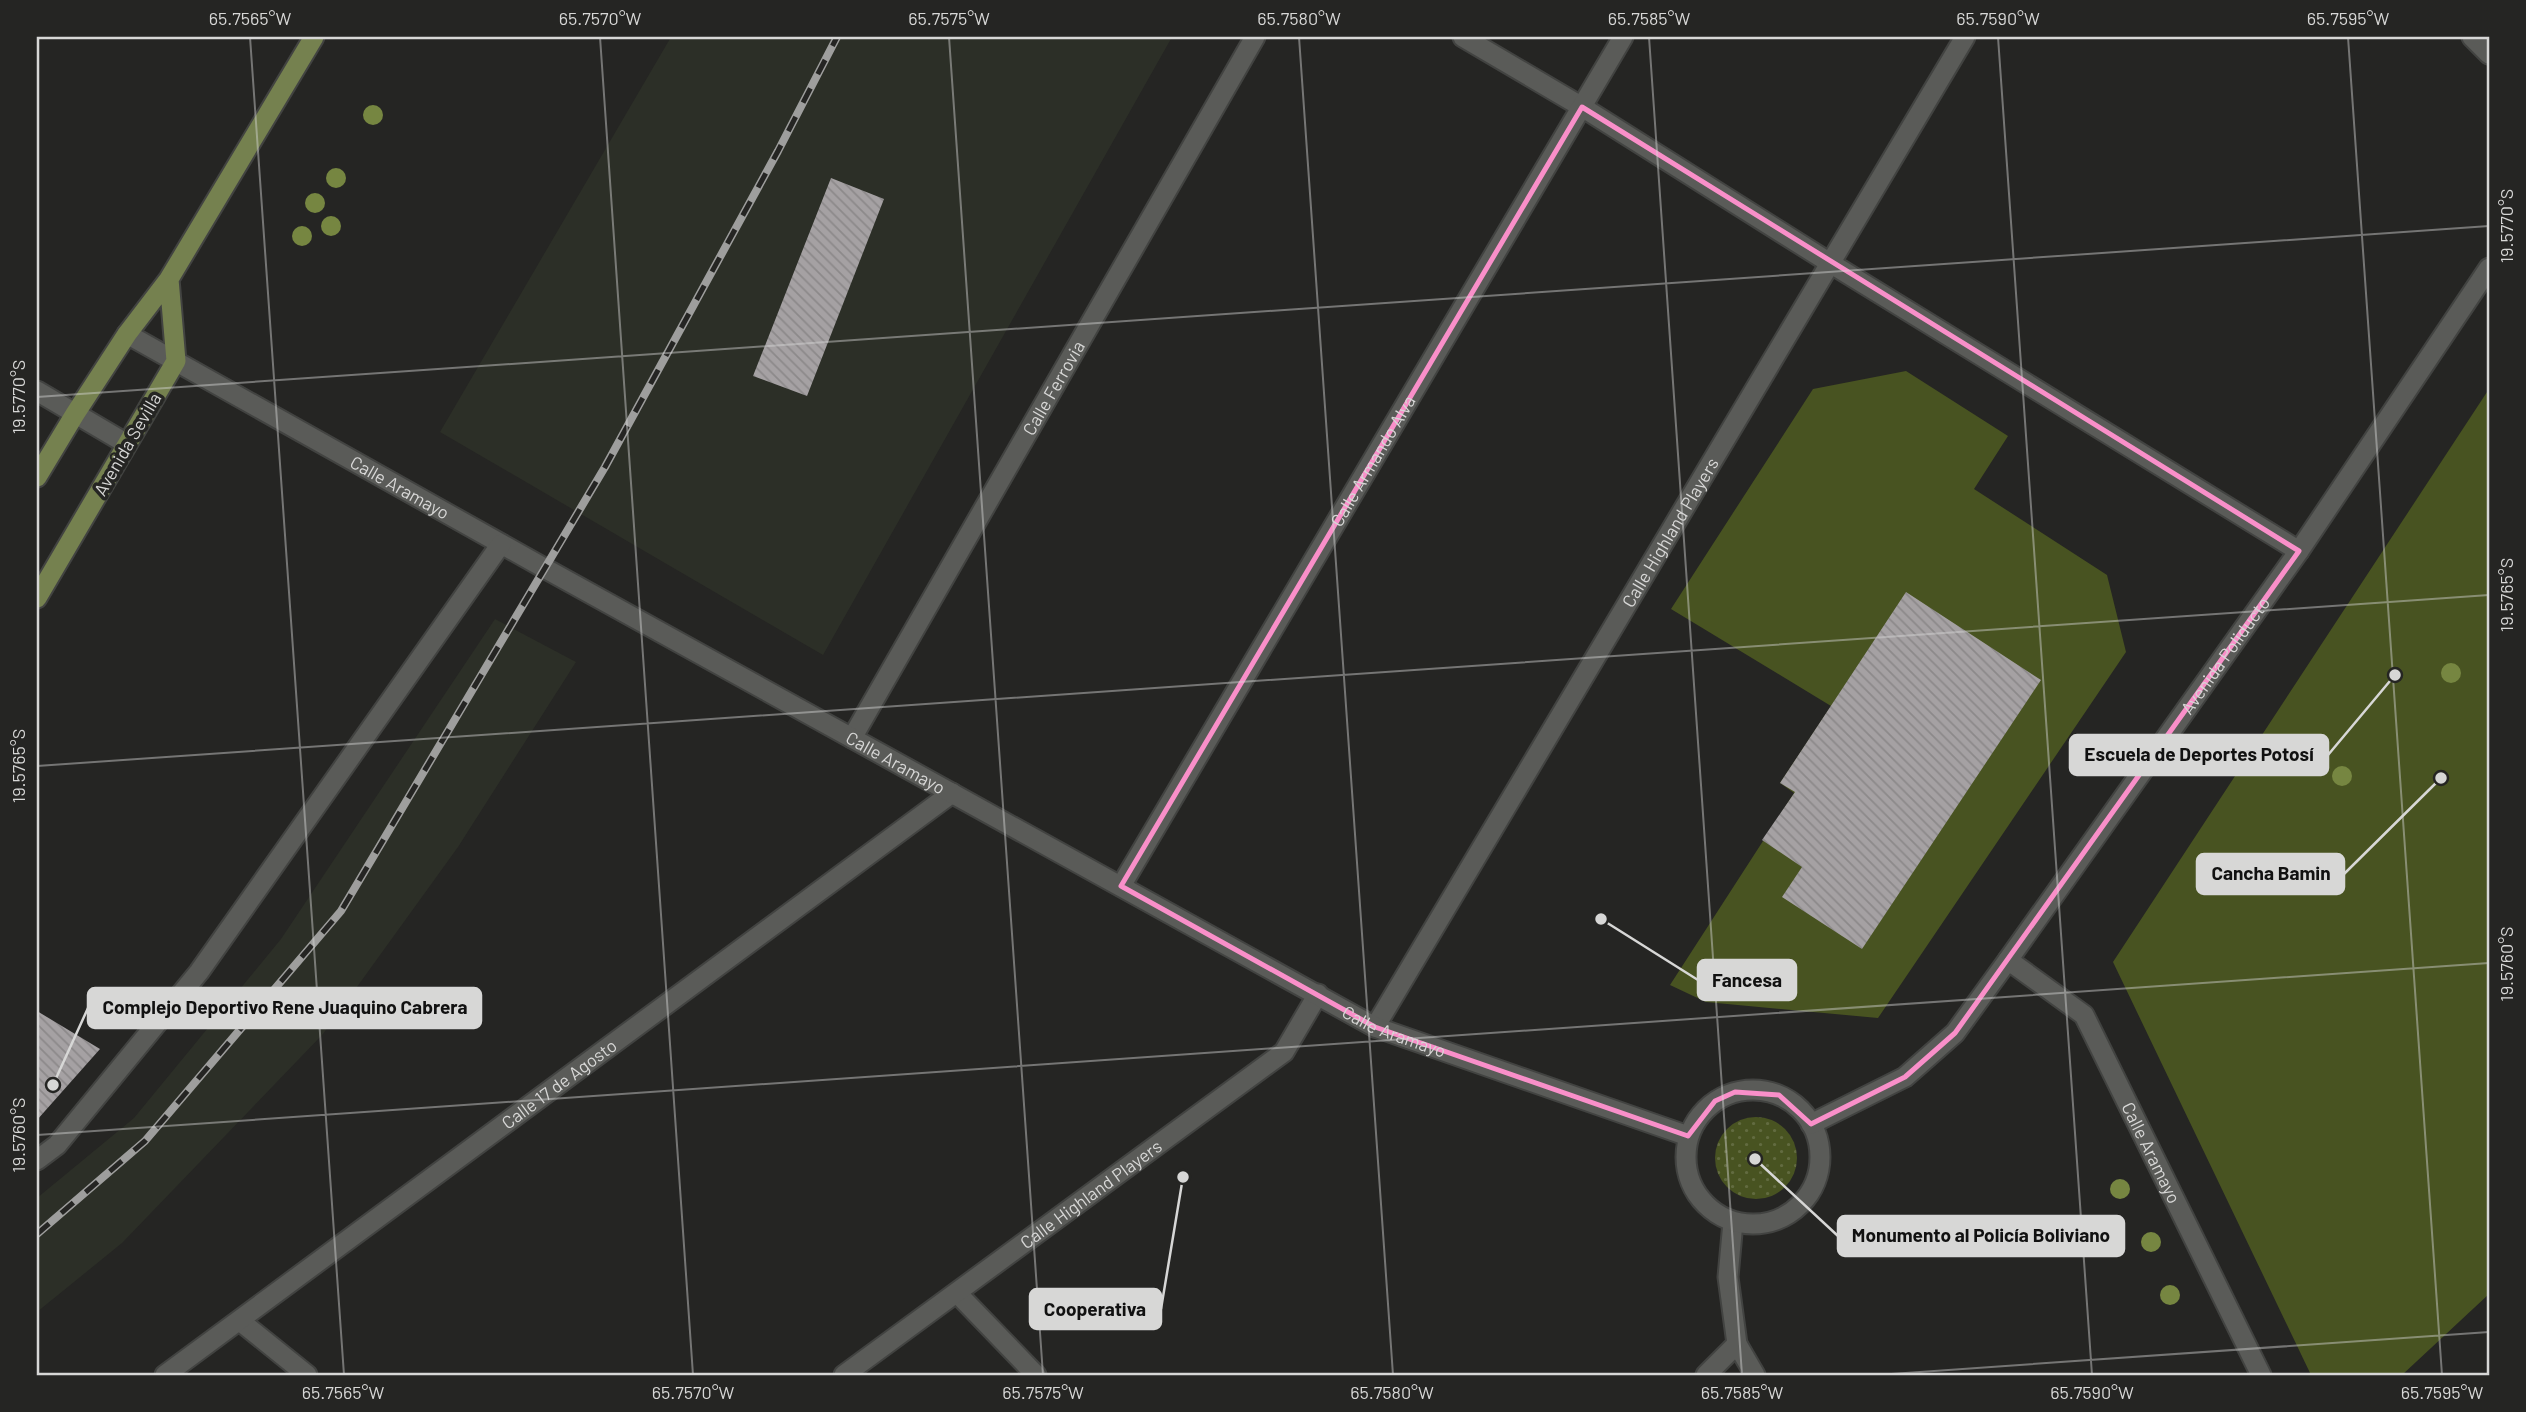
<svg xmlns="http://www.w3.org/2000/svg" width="2526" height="1412" viewBox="0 0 2526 1412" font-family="Barlow,sans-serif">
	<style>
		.built { fill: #2c2f27 }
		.grass { fill: url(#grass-dots) }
		.garden { fill: #485321 }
		.building { fill: url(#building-back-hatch) }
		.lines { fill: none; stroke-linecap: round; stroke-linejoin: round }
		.minor-casing { stroke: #424341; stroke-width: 23 }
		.tertiary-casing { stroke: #424341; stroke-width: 23 }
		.secondary-casing { stroke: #424341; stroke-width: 23 }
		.primary-casing { stroke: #424341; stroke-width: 23 }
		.minor { stroke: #5a5b58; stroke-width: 19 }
		.tertiary { stroke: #5a5b58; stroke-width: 19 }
		.secondary { stroke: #5a5b58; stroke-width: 19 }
		.primary { stroke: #75814f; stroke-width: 19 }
		.rail-casing { stroke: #9e9e9d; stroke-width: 8 }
		.rail { stroke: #252523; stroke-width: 5; stroke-dasharray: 16; stroke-linecap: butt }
		.tree { fill: #768641 }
		.marked { fill: none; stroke: #f98fc9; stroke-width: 5; stroke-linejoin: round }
		.ticks { fill: none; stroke: #d7d7d6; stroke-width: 2; stroke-opacity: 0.45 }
		.labels { text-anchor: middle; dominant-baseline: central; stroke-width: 7; stroke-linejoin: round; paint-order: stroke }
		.street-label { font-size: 18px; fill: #d7d7d6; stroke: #252523 }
		.leader { fill: none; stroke: #d7d7d6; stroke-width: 2.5 }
		.callout-dot { fill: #d7d7d6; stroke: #252523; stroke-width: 2.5 }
		.callout { fill: #d7d7d6; stroke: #d7d7d6; stroke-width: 2.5 }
		.callout-label { font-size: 19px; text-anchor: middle; font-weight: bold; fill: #111 }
		.neatline { fill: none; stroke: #d7d7d6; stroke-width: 2.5 }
		.ticks-label { font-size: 18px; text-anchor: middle; fill: #d7d7d6 }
	</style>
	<defs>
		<pattern id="grass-dots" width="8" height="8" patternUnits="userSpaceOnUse" patternTransform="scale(1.75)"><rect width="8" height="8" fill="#485321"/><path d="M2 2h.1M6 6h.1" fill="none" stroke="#626b40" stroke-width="1.8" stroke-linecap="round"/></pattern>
		<pattern id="building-back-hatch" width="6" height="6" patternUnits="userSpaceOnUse" patternTransform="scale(1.75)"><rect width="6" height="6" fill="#a5a1a3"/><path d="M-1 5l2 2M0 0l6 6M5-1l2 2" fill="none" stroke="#8c898a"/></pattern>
	</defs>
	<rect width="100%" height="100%" fill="#252523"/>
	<path class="built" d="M671 37H1172L823 655 440 432Z
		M495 619 576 662 458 847 323 1034 122 1243 37 1312V1198L134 1118 281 939Z"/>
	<path class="grass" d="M1715 1158a41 41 0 1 1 82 0a41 41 0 1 1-82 0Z"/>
	<path class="garden" d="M1906 371 2008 436 1974 489 2107 575 2126 652 1878 1018 1706 1002 1670 985 1794 793 1780 783 1831 706 1671 609 1813 389Z
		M2489 389V1294L2402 1375H2311L2113 962Z"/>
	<path class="building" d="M831 178 884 199 807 396 753 376Z
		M1906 592 2041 680 1862 949 1782 897 1802 867 1762 840 1795 792 1780 783Z
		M37 1011 100 1049 37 1120Z"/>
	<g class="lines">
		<g class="minor-casing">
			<g id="minor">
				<path d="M1463 37 1582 107 1830 263 2299 551"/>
				<path d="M2472 37 2489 54"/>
				<path d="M37 391 127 444"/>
				<path id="s1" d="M1121 886 1623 37"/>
				<path id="s2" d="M2008 960 2299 551 2489 268"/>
				<path id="s3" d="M1375 1027 1965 37"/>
				<path d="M957 1293 1036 1375"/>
				<path d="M240 1321 307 1375"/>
				<path d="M1737 1344 1755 1375"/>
				<path id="s4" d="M165 1375 952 793"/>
				<path id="s5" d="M844 1375 1284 1052 1318 994"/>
			</g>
		</g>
		<g class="tertiary-casing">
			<g id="tertiary">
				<path id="s6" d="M852 738 1255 37"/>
				<path d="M1706 1375 1737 1344 1728 1277 1733 1222"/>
			</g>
		</g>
		<g class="secondary-casing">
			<g id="secondary">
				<path id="s7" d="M127 334 546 569 1375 1027 1688 1136"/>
				<circle cx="1753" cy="1157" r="67"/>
				<path id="s8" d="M1811 1124 1905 1077 1955 1033 2008 960 2084 1015 2261 1375"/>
				<path d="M37 1160 57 1145 199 972 501 544"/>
			</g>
		</g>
		<g class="primary-casing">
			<path id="primary" d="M37 477 75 414 127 334 169 279 314 37
				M37 598 176 361 169 279"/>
		</g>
		<use href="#minor" class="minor"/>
		<use href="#tertiary" class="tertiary"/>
		<use href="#secondary" class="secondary"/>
		<use href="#primary" class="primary"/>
		<g class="rail-casing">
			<path id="rail" d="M37 1234 145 1141 341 911 605 467 778 151 837 37"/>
		</g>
		<use href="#rail" class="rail"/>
	</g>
	<g class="tree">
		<circle cx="373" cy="115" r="10"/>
		<circle cx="336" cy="178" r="10"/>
		<circle cx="315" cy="203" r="10"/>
		<circle cx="331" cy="226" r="10"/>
		<circle cx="302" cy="236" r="10"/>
		<circle cx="2451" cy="673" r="10"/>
		<circle cx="2342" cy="776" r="10"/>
		<circle cx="2120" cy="1189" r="10"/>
		<circle cx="2151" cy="1242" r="10"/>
		<circle cx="2170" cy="1295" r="10"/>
	</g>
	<path class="marked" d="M1582 107 2299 551 1955 1033 1905 1077 1811 1124 1779 1095 1735 1092 1715 1101 1688 1136 1375 1027 1121 886Z"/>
	<path class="ticks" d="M250 37 344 1375M600 37 693 1375M949 37 1043 1375M1299 37 1393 1375M1649 37 1742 1375M1998 37 2092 1375M2348 37 2442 1375M37 397 2489 226M37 766 2489 595M37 1135 2489 963M1877 1375 2489 1332"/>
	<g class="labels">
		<g class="street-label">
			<text stroke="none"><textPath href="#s6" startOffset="404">Calle Ferrovia</textPath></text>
			<text transform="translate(127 444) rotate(-60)">Avenida Sevilla</text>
			<text stroke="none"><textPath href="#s1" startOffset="494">Calle Armando Alva</textPath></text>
			<text stroke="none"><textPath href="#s7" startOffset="313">Calle Aramayo</textPath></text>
			<text stroke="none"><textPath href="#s3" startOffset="576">Calle Highland Players</textPath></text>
			<text stroke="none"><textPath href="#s2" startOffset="374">Avenida Poliducto</textPath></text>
			<text stroke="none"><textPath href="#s7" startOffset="880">Calle Aramayo</textPath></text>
			<text stroke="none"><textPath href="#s7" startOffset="1447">Calle Aramayo</textPath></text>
			<text stroke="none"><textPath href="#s4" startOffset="490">Calle 17 de Agosto</textPath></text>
			<text stroke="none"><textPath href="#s8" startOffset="509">Calle Aramayo</textPath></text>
			<text stroke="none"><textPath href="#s5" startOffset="306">Calle Highland Players</textPath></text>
		</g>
	</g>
	<path class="leader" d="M2395 675L2328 755M2441 778L2344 874M1601 919L1698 980M53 1085L88 1008M1755 1159L1838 1236M1183 1177L1161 1309"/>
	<g class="callout-dot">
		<circle cx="2395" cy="675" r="7"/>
		<circle cx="2441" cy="778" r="7"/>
		<circle cx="1601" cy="919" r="7"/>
		<circle cx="53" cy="1085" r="7"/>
		<circle cx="1755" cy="1159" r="7"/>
		<circle cx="1183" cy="1177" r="7"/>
	</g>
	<g class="callout">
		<rect x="2070" y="735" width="258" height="40" rx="7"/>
		<rect x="2197" y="854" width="147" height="40" rx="7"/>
		<rect x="1698" y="960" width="98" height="40" rx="7"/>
		<rect x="88" y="988" width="393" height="40" rx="7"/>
		<rect x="1838" y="1216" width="286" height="40" rx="7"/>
		<rect x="1030" y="1289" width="131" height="40" rx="7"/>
	</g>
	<g class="callout-label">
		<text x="2199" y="761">Escuela de Deportes Potosí</text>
		<text x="2271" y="880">Cancha Bamin</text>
		<text x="1747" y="987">Fancesa</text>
		<text x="285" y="1014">Complejo Deportivo Rene Juaquino Cabrera</text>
		<text x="1981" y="1242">Monumento al Policía Boliviano</text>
		<text x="1095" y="1316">Cooperativa</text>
	</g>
	<rect width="2526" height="1412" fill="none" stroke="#252523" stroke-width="77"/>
	<rect x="38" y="38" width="2450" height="1336" class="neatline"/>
	<g class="ticks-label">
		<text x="250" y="25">65.7565°W</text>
		<text x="600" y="25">65.7570°W</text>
		<text x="949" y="25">65.7575°W</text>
		<text x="1299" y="25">65.7580°W</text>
		<text x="1649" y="25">65.7585°W</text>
		<text x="1998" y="25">65.7590°W</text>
		<text x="2348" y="25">65.7595°W</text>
		<text transform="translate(2507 226) rotate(-90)" y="6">19.5770°S</text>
		<text transform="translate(19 397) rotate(-90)" y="6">19.5770°S</text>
		<text transform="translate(2507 595) rotate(-90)" y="6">19.5765°S</text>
		<text transform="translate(19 766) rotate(-90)" y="6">19.5765°S</text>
		<text transform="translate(2507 964) rotate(-90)" y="6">19.5760°S</text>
		<text transform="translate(19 1135) rotate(-90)" y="6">19.5760°S</text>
		<text x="343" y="1399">65.7565°W</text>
		<text x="693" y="1399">65.7570°W</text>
		<text x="1043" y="1399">65.7575°W</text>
		<text x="1392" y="1399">65.7580°W</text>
		<text x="1742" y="1399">65.7585°W</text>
		<text x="2092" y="1399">65.7590°W</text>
		<text x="2442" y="1399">65.7595°W</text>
	</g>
</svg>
